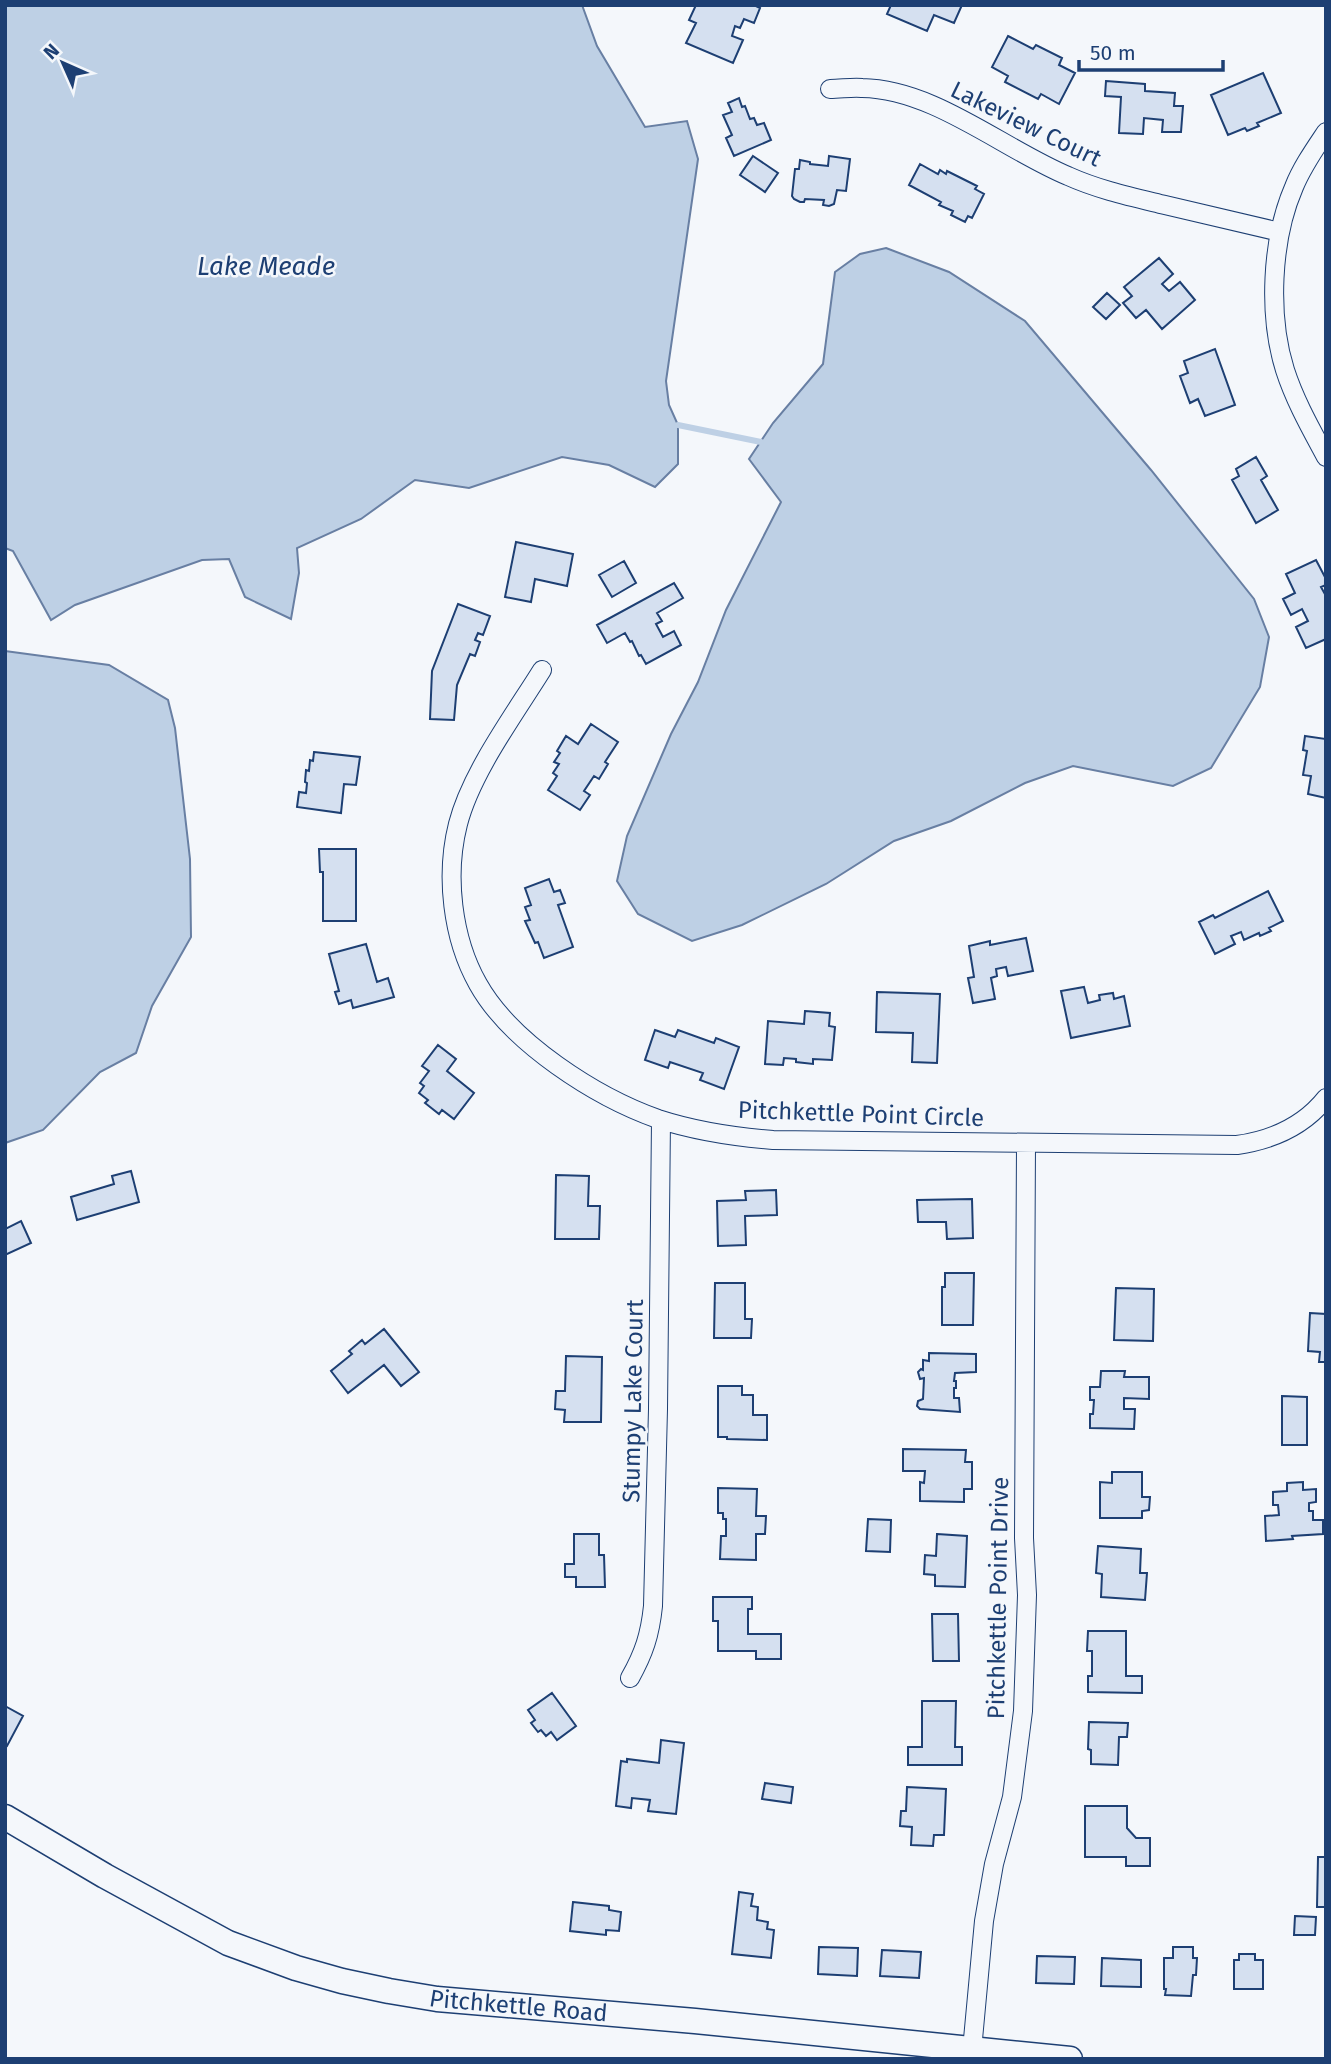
<svg xmlns="http://www.w3.org/2000/svg" width="1331" height="2064" viewBox="0 0 1331 2064" font-family="'Fira Sans',sans-serif">
	<style>
		.water { fill: #bed0e5; stroke: #687fa3; stroke-width: 2 }
		.lines { fill: none; stroke-linecap: round; stroke-linejoin: round }
		.stream { stroke: #bed0e5; stroke-width: 6 }
		.building { fill: #d5e0f0; stroke: #1d3f73; stroke-width: 2 }
		.minor-casing { stroke: #1d3f73; stroke-width: 20 }
		.secondary-casing { stroke: #1d3f73; stroke-width: 27 }
		.minor { stroke: #f4f7fb; stroke-width: 18 }
		.secondary { stroke: #f4f7fb; stroke-width: 24 }
		.labels { text-anchor: middle; dominant-baseline: central; stroke-width: 5; stroke-linejoin: round; paint-order: stroke }
		.street-label { font-size: 24px; fill: #1d3f73; stroke: #f4f7fb }
		.water-label { font-size: 26px; font-style: italic; fill: #1d3f73; stroke: #f4f7fb }
	</style>
	<rect width="100%" height="100%" fill="#f4f7fb"/>
	<path class="water" d="M5 5H582L597 46 645 127 687 121 698 159 666 381 669 405 678 425V464L655 487 609 465 562 457 469 488 415 480 361 519 297 548 299 573 291 619 245 597 229 559 202 560 75 605 51 620 13 551 5 548Z
		M886 248 949 272 1025 321 1151 470 1254 599 1269 637 1260 687 1211 768 1173 786 1073 766 1025 783 951 821 894 841 826 884 742 925 692 941 638 914 617 881 627 836 671 734 698 682 726 610 781 502 749 459 773 423 823 364 835 272 860 254Z
		M5 651 109 665 168 700 175 728 190 859 191 937 152 1006 136 1053 100 1072 43 1130 5 1143Z"/>
	<g class="lines">
		<path class="stream" d="M678 425 761 442"/>
	</g>
	<path class="building" d="M696 5H754L760 8 754 23 744 19 740 28 735 26 732 36 743 40 733 63 686 43 696 23 689 20Z
		M891 5H962L954 23 934 15 927 31 887 14Z
		M1008 36 1033 49 1036 45 1062 58 1059 65 1075 73 1059 104 1041 94 1038 99 1005 82 1008 76 992 67Z
		M1263 73 1281 113 1257 123 1259 126 1247 131 1245 128 1228 135 1211 95Z
		M1106 81 1145 84V91L1175 93 1174 106H1183L1181 132H1162L1163 120 1144 118 1143 134 1119 133 1121 97 1105 96Z
		M739 98 742 107 745 106 750 119 754 118 757 125 764 123 771 140 734 156 726 138 732 135 723 115 732 112 728 103Z
		M753 156 778 173 765 192 740 175Z
		M829 156 850 159 846 191 837 190 834 204 829 206 823 205 824 200 805 199 804 202H800L794 199 792 196 795 169H799L800 160 810 162V164L828 166Z
		M920 164 938 174 940 170 946 174 947 171 977 186 975 189 984 194 972 218 968 216 965 222 951 215 953 211 939 205 941 202 909 185Z
		M1159 258 1173 274 1162 284 1169 291 1180 282 1195 300 1162 329 1146 310 1136 318 1123 303 1132 296 1124 287Z
		M1107 293 1120 305 1106 319 1093 307Z
		M1215 349 1235 405 1205 416 1198 399 1190 403 1180 376 1188 373 1184 361Z
		M1256 457 1267 476 1261 480 1278 510 1256 523 1232 480 1239 476 1236 469Z
		M516 542 573 554 567 586 535 579 531 602 505 597Z
		M1316 560 1326 579V585L1321 587 1326 596V639L1306 648 1296 627 1308 621 1302 609 1291 615 1283 599 1295 593 1286 574Z
		M624 561 636 583 612 597 599 575Z
		M674 583 683 598 657 613 662 621 656 624 663 637 674 631 681 645 646 664 641 655 639 656 632 641 630 642 625 633 607 643 597 625Z
		M458 604 490 616 483 635 478 633 475 640 480 642 475 656 470 654 457 685 454 720 430 719 432 671Z
		M591 724 618 742 605 762 608 764 599 779 594 776 584 791 590 795 580 810 548 790 557 776 553 773 559 764 554 762 560 753 557 751 566 736 578 744Z
		M1305 736 1326 739V798L1308 794 1311 776 1303 775 1307 751 1303 750Z
		M314 752 360 757 356 785 344 784 341 813 297 807 299 792 306 793 307 783 305 782 306 770 309 771 310 760 313 761Z
		M319 849H356V921H323V872H320Z
		M549 879 554 892 560 890 565 903 558 905 573 947 544 958 538 942 535 943 525 921 530 920 525 907 531 905 525 888Z
		M1268 891 1283 921 1269 928 1271 931 1260 936 1259 933 1244 940 1241 932 1231 936 1235 944 1215 954 1199 922 1213 915 1215 918Z
		M1026 938 1033 971 1008 976 1006 967 996 969 997 976 991 978 995 999 973 1003 968 978 974 977 969 946 990 941V945Z
		M366 944 377 982 388 978 394 997 353 1008 351 1000 339 1004 335 992 339 991 329 954Z
		M1084 987 1088 1003 1100 1000 1099 995 1113 993 1114 999 1124 996 1130 1026 1071 1038 1061 991Z
		M877 992 940 994 937 1063 912 1062 913 1033 876 1032Z
		M805 1011 830 1013 829 1026 835 1027 832 1060 813 1059V1064L796 1062V1059L784 1058 783 1065 765 1064 768 1021 804 1024Z
		M655 1030 675 1037 678 1030 714 1043 716 1038 739 1047 724 1089 700 1080 703 1073 670 1062 668 1068 645 1060Z
		M438 1045 456 1059 447 1071 474 1093 454 1119 442 1110 439 1114 425 1103 428 1100 419 1093 424 1086 420 1083 429 1071 422 1066Z
		M131 1171 139 1202 77 1220 71 1197 114 1184 112 1176Z
		M556 1175 589 1176 588 1206H600L599 1239H555Z
		M776 1190 777 1215 745 1216 746 1245 718 1246 717 1201 746 1200 745 1191Z
		M972 1199 973 1238 947 1239 946 1222H918L917 1200Z
		M21 1221 31 1243 5 1255V1229Z
		M945 1273H974L973 1325H942V1287H945Z
		M715 1283H745V1319H752L751 1338H714Z
		M1116 1288 1154 1289 1153 1341 1114 1340Z
		M1310 1313 1326 1314V1362H1319L1320 1352 1308 1351Z
		M384 1329 419 1372 401 1386 384 1365 348 1393 331 1371 352 1354 349 1351 362 1340 365 1344Z
		M929 1353 976 1354V1372L955 1373 954 1381H956V1388H954V1398H959L960 1412 920 1409 917 1406 918 1401 923 1399 924 1378 920 1379 918 1372 921 1369 923 1370V1360L929 1361Z
		M566 1356 602 1357 601 1422H564L565 1410 555 1409 556 1391H565Z
		M1101 1371H1125L1124 1377H1149V1399L1124 1398V1409H1135L1134 1429 1090 1428V1414H1093L1094 1400H1090V1387H1100Z
		M718 1386H742V1395H753V1415H767V1440L727 1439V1437H718Z
		M1282 1396 1307 1397V1445H1282Z
		M903 1449 966 1450 965 1462H972V1489H964V1502L920 1501V1482L924 1483 925 1471H903Z
		M1112 1472H1142V1497H1150L1149 1510 1142 1511V1518H1100V1482L1112 1483Z
		M1303 1482V1490L1316 1489V1502L1309 1503V1511H1313V1520H1323V1534L1292 1536 1293 1539 1266 1541 1265 1516 1279 1515 1278 1505H1273V1492L1287 1491V1483Z
		M718 1488 757 1489 756 1516H766L765 1534H756V1560L720 1559 721 1536H726V1519H723V1513H718Z
		M868 1519 891 1520 890 1552 866 1551Z
		M574 1534H599V1555H604L605 1587H576V1577H565V1564H574Z
		M937 1534 967 1536 965 1587 935 1586V1575L924 1574 925 1555 936 1556Z
		M1098 1546 1141 1549 1140 1573H1147L1145 1600 1101 1597 1102 1574 1096 1573Z
		M713 1597H752V1609H748V1634H781V1659H756V1651H718V1621H713Z
		M932 1614H958L959 1661H933Z
		M1088 1631H1126V1676H1142V1693L1088 1692V1676H1092V1651H1087Z
		M552 1693 576 1726 557 1740 551 1732 546 1736 541 1730 538 1732 531 1723 535 1720 528 1710Z
		M922 1701H956L955 1747H962V1765H908V1747H922Z
		M5 1706 23 1716 7 1746 5 1745Z
		M1089 1722 1128 1723 1127 1737H1119L1118 1765 1091 1764V1750L1088 1749Z
		M661 1740 684 1743 676 1814 648 1811 650 1800 632 1798 631 1808 616 1806 621 1761 627 1762V1759L659 1763Z
		M765 1783 793 1787 791 1803 762 1799Z
		M907 1787 946 1789 944 1835H934L933 1846 911 1845 912 1827 900 1826 901 1811H906Z
		M1085 1806H1127V1828L1136 1838H1150V1866H1126V1857H1085Z
		M1318 1857H1326V1907H1317Z
		M739 1892 753 1894 751 1906 758 1907 757 1920 768 1922 767 1929 774 1930 771 1958 732 1954Z
		M573 1902 609 1906V1910L621 1912 619 1931 606 1930V1935L570 1931Z
		M1295 1916 1316 1917 1315 1935H1294Z
		M819 1947 858 1948 857 1976 818 1974Z
		M1173 1947H1193V1958H1197L1196 1975H1193L1191 1996 1165 1995 1166 1989H1164V1958H1173Z
		M882 1950 921 1952 919 1978 880 1976Z
		M1239 1954H1255V1960H1263V1989H1234V1960H1239Z
		M1037 1956 1075 1957 1074 1984 1036 1983Z
		M1102 1958 1141 1960V1987L1101 1986Z"/>
	<g class="lines">
		<g class="minor-casing">
			<path id="minor" d="M830 89C841 89 852 87 862 88 934 89 1003 149 1068 176 1099 190 1132 197 1165 205 1204 214 1242 223 1280 232
				M1326 132C1314 150 1302 167 1294 187 1271 240 1268 316 1285 370 1295 401 1311 429 1326 457
				M542 670C514 715 471 773 458 824 445 875 452 938 478 984 511 1043 596 1097 658 1119 695 1131 735 1137 773 1140L1237 1145C1272 1140 1303 1127 1326 1098
				M630 1678C644 1653 650 1635 653 1606L658 1409 661 1120
				M972 2050 984 1921 994 1864 1012 1797 1023 1711 1027 1595 1024 1538 1026 1144"/>
		</g>
		<g class="secondary-casing">
			<g id="secondary">
				<path id="s1" d="M5 1817 105 1876 228 1943 296 1968 342 1981 389 1991 437 1999 695 2021 1070 2059"/>
			</g>
		</g>
		<use href="#minor" class="minor"/>
		<use href="#secondary" class="secondary"/>
	</g>
	<g class="labels">
		<g class="street-label">
			<text transform="translate(1026 124) rotate(26)">Lakeview Court</text>
			<text transform="translate(861 1114) rotate(2)">Pitchkettle Point Circle</text>
			<text transform="translate(633 1401) rotate(-89)">Stumpy Lake Court</text>
			<text transform="translate(998 1598) rotate(-89)">Pitchkettle Point Drive</text>
			<text stroke="none"><textPath href="#s1" startOffset="555">Pitchkettle Road</textPath></text>
		</g>
		<g class="water-label">
			<text x="266" y="266">Lake Meade</text>
		</g>
	</g>
	<rect width="1331" height="2064" fill="none" stroke="#1d3f73" stroke-width="14"/>
	<g transform="translate(63 63) rotate(315)" stroke="#f4f7fb" stroke-width="5" paint-order="stroke">
	<path d="M0-5L12 26L0 18L-12 26Z" fill="#1d3f73"/>
	<text y="-10" font-size="19" font-weight="bold" text-anchor="middle" fill="#1d3f73">N</text>
	</g>
	<path d="M1079 60v10h144v-10" fill="none" stroke="#1d3f73" stroke-width="3.5"/>
	<text x="1090" y="60" font-size="21" fill="#1d3f73" stroke="#f4f7fb" stroke-width="5" paint-order="stroke">50 m</text>
</svg>
